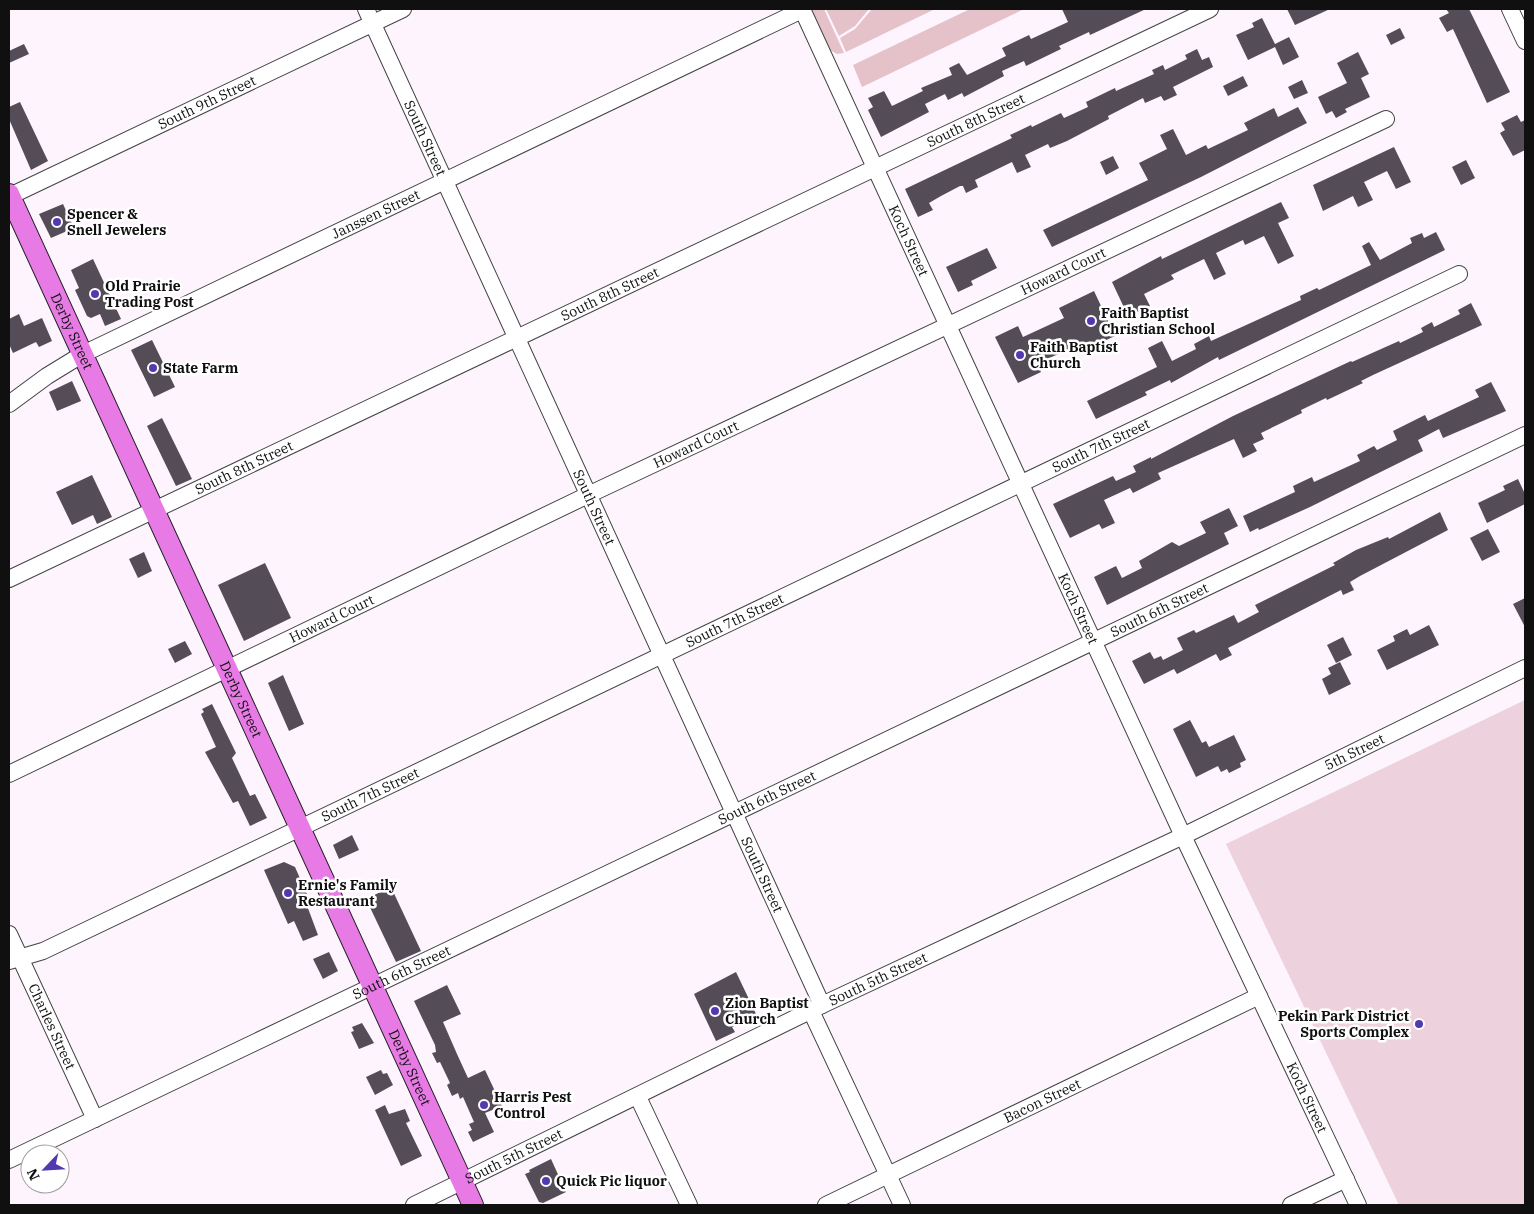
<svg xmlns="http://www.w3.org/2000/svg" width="1534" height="1214" viewBox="0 0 1534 1214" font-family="'IBM Plex Serif',serif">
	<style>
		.green { fill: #e5c1ca }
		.pitch { fill: #edd1dc }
		.building { fill: #544d57 }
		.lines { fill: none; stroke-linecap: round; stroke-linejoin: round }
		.minor-casing { stroke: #434343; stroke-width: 18 }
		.major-casing { stroke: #212121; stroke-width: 22 }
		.minor { stroke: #fff; stroke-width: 16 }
		.major { stroke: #e77ae5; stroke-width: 20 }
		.poi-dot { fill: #5239af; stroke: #fff; stroke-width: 2 }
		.labels { text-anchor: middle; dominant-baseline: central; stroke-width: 5; stroke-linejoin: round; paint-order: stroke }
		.street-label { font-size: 14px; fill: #101010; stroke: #fff }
		.poi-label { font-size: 14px; font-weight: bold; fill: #101010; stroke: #fff; text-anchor: start }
	</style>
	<rect width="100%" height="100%" fill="#fdf4fd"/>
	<path class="green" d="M811 9H824L844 53 837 54 830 50Z
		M826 9H869L855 26 839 36Z
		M872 9H935L846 52 840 38 855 29Z
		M970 9H1024L862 87 853 65Z"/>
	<path class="pitch" d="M1525 700V1205H1399L1226 844Z"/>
	<path class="building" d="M1062 9H1146L1090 35 1089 32 1059 46 1061 49 1026 66 1024 61 1002 71 1004 76 964 97 962 93 948 100 945 94 925 104 929 112 881 137 868 110 873 107 868 98 884 91 892 106 923 91 921 88 952 75 949 68 959 63 967 75 1006 56 1002 48 1029 35 1031 39 1068 22Z
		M1287 9H1330L1295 25Z
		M1446 9H1469L1510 92 1487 103 1453 29 1447 32 1439 18 1449 13Z
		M1262 18 1275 44 1289 37 1299 57 1283 65 1275 47 1248 60 1236 35 1254 27 1252 23Z
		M1400 28 1405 38 1391 45 1386 35Z
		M24 44 29 54 9 63V51Z
		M1197 49 1202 60 1209 57 1213 67 1173 87 1177 95 1164 101 1161 96 1145 103 1143 98 1108 116 1109 119 1067 141 1050 148 1048 144 1025 155 1031 167 1017 173 1012 162 975 180 978 187 966 193 963 186H960L941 196 929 203 933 210 918 217 905 189 1012 138 1010 135 1031 125 1032 127 1061 113 1064 118 1088 107 1086 102 1115 88 1116 91 1154 74 1152 70 1163 65 1165 70 1187 59 1185 55Z
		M1358 52 1369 74 1361 78 1370 97 1345 109 1347 112 1336 118 1332 111 1326 114 1318 97 1347 83 1337 63Z
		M1243 76 1248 86 1228 96 1223 86Z
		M1302 80 1308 93 1294 99 1288 87Z
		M20 102 48 161 31 170 9 119V107Z
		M1298 107 1307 123 1201 177 1052 247 1043 230 1148 180 1139 163 1167 149 1160 135 1173 129 1186 155 1206 145 1208 149 1248 130 1244 123 1274 108 1278 117Z
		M1517 115 1521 122 1525 120V150L1513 156 1500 133 1505 130 1501 123Z
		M1394 147 1411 182 1396 189 1387 171 1364 182 1373 200 1358 207 1353 196 1323 211 1313 185Z
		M1113 156 1119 168 1106 175 1100 162Z
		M1466 160 1475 178 1461 185 1452 167Z
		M1281 202 1289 218 1278 223 1294 256 1278 264 1264 236 1245 245 1243 240 1216 253 1226 274 1214 280 1204 259 1171 275 1174 279 1144 294 1150 306 1128 316 1112 282 1161 256 1162 259Z
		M63 204 74 228 51 238 39 214Z
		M1436 232 1445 250 1219 360 1218 357 1171 383 1170 380 1145 392 1147 395 1096 419 1087 401 1157 367 1148 348 1162 341 1172 361 1196 349 1194 344 1209 336 1211 341 1301 300 1300 296 1317 288 1319 290 1371 265 1362 246 1369 242 1380 260 1412 243 1410 238 1422 233 1424 238Z
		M987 248 997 268 971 281 973 285 958 292 946 267Z
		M93 259 121 319 105 326 100 314 91 318 87 316 75 290 79 288 71 270Z
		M1094 291 1115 336 1080 352 1077 345 1037 364 1041 372 1018 383 995 337 1018 326 1023 337 1064 318 1059 308Z
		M1471 303 1482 325 1373 375 1361 381 1363 383 1327 400 1326 398 1301 410 1302 413 1261 433 1264 439 1253 444 1257 451 1243 458 1234 439 1158 473 1161 479 1133 493 1130 488 1104 500 1115 523 1102 529 1099 524 1070 538 1053 504 1113 476 1116 481 1136 472 1133 466 1151 457V459L1233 416 1351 361 1352 362 1399 341 1400 343 1423 332 1421 328 1432 322 1434 327 1460 314 1458 310Z
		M19 314 24 326 42 318 52 341 39 347 36 342 13 353 9 344V319Z
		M152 340 175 387 154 397 131 350Z
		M72 381 81 401 57 411 49 392Z
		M1491 382 1506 411 1443 438 1439 429 1418 440 1423 451 1310 507 1259 530 1258 528 1250 532 1243 516 1295 492 1293 486 1312 477 1314 482 1360 461 1357 455 1374 446 1377 450 1397 440 1393 431 1425 415 1428 421 1479 397 1475 390Z
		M162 418 192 479 176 486 147 426Z
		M92 475 112 517 97 524 93 515 72 525 56 492Z
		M1518 479 1525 494V504L1487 523 1478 503 1505 490 1503 486Z
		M1229 508 1238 526 1224 533 1229 544 1107 605 1094 577 1116 566 1122 578 1142 568 1139 561 1172 542 1179 546 1206 533 1200 522Z
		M1440 512 1448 530 1360 576 1350 582 1354 590 1343 595 1341 590 1228 648 1232 655 1220 661 1216 654 1177 674 1174 669 1144 684 1132 661 1150 652 1154 659 1161 656 1163 660 1183 650 1177 638 1194 630 1196 633 1234 615 1238 623 1259 612 1255 605 1335 565 1333 563 1356 550 1388 537 1389 539Z
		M1488 529 1500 552 1482 561 1470 538Z
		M144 552 152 571 138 578 129 559Z
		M265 563 291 618 244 641 218 585Z
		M1525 598V627L1513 604Z
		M1429 625 1439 645 1387 670 1377 650 1395 641 1393 636 1407 629 1410 635Z
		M1343 637 1352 655 1336 663 1327 645Z
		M185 641 192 654 175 663 168 649Z
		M1340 662 1351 684 1329 695 1322 679 1331 674 1328 668Z
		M283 675 304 724 289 731 268 683Z
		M212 704 236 753 232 758 250 796 255 794 267 818 250 826 238 801 233 803 205 752 216 747 201 714 204 712 202 709Z
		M1190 720 1202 743 1206 741 1209 747 1234 735 1246 760 1240 763 1241 767 1229 773 1227 769 1221 772 1218 766 1196 777 1173 729Z
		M352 835 359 850 339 859 333 845Z
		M284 862 295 867 310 901 306 903 318 935 303 941 294 921 288 924 264 870Z
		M391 887 421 951 396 962 366 899Z
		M329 952 338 971 323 979 313 959Z
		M736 972 757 1016 732 1027 735 1032 716 1041 694 994Z
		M447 985 461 1014 443 1022 457 1054 468 1078 485 1070 502 1106 485 1113 494 1132 473 1142 468 1132 472 1130 469 1124 474 1122 463 1097 460 1099 458 1093 452 1096 447 1085 450 1083 440 1062 437 1063 432 1053 436 1052 435 1045 414 1001Z
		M362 1023 374 1043 359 1049 351 1032 354 1031 352 1027Z
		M381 1070 383 1074 387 1073 393 1085 375 1095 366 1077Z
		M385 1105 389 1114 405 1109 410 1121 406 1123 422 1156 401 1166 375 1110Z
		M551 1159 566 1192 543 1203 539 1202 525 1174 530 1172 529 1170Z"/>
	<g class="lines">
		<g class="minor-casing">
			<g id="minor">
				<path id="s1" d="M366 9 822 1005"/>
				<path id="s2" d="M802 9 1183 836 1358 1205"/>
				<path d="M1510 9 1525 41"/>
				<path id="s3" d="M10 196 403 9"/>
				<path id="s4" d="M9 404 47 376 83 354 802 10"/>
				<path id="s5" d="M9 579 1210 9"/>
				<path id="s6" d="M9 774 588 495 1386 119"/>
				<path id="s7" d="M9 934 95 1119"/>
				<path id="s8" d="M9 961 43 951 1459 274"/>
				<path d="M811 1011 902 1205"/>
				<path d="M638 1097 689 1205"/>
				<path id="s9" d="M9 1160 1525 435"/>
				<path id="s10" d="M414 1205 822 1005 1183 836 1525 668"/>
				<path id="s11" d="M826 1205 1259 996"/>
				<path d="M1291 1205 1346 1179"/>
			</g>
		</g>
		<g class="major-casing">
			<g id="major">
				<path id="s12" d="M9 194 473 1205"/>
			</g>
		</g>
		<use href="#minor" class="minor"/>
		<use href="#major" class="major"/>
	</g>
	<g class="poi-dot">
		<circle cx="57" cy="222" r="5"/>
		<circle cx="95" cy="294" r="5"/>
		<circle cx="1091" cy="321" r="5"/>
		<circle cx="1020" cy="355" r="5"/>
		<circle cx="153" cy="368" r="5"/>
		<circle cx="288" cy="893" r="5"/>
		<circle cx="715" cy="1011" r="5"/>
		<circle cx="1419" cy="1024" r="5"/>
		<circle cx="484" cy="1105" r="5"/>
		<circle cx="546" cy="1181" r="5"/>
	</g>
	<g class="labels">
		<g class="street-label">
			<text stroke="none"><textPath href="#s3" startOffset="218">South 9th Street</textPath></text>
			<text stroke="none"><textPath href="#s5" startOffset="1070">South 8th Street</textPath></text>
			<text stroke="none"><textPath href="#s1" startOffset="142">South Street</textPath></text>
			<text stroke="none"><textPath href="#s4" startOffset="414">Janssen Street</textPath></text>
			<text stroke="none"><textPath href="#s2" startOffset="255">Koch Street</textPath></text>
			<text stroke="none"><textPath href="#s6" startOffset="1168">Howard Court</textPath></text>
			<text stroke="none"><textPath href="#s5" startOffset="665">South 8th Street</textPath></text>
			<text stroke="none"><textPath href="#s12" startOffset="151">Derby Street</textPath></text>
			<text stroke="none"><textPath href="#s6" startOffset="762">Howard Court</textPath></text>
			<text stroke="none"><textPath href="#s8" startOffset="1208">South 7th Street</textPath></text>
			<text stroke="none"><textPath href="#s5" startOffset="260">South 8th Street</textPath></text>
			<text stroke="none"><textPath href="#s1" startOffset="548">South Street</textPath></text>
			<text stroke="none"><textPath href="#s2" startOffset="660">Koch Street</textPath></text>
			<text stroke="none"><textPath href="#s9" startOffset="1275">South 6th Street</textPath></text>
			<text stroke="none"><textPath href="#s6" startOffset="358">Howard Court</textPath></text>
			<text stroke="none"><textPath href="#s8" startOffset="802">South 7th Street</textPath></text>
			<text stroke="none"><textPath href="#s12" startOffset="556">Derby Street</textPath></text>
			<text stroke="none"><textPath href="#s10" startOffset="1044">5th Street</textPath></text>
			<text stroke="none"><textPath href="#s8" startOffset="398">South 7th Street</textPath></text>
			<text stroke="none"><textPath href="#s9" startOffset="840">South 6th Street</textPath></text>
			<text stroke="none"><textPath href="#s1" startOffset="952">South Street</textPath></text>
			<text stroke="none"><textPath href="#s9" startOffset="435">South 6th Street</textPath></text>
			<text stroke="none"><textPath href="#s10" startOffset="516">South 5th Street</textPath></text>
			<text stroke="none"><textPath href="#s7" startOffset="102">Charles Street</textPath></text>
			<text stroke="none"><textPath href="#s12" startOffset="961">Derby Street</textPath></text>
			<text stroke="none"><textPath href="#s2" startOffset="1200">Koch Street</textPath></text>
			<text stroke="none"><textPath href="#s11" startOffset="240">Bacon Street</textPath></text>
			<text stroke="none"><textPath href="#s10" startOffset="111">South 5th Street</textPath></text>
		</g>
		<g class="poi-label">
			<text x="67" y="214">Spencer &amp;<tspan x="67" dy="16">Snell Jewelers</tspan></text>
			<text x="105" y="286">Old Prairie<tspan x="105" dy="16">Trading Post</tspan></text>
			<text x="1101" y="313">Faith Baptist<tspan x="1101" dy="16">Christian School</tspan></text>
			<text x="1030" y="347">Faith Baptist<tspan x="1030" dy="16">Church</tspan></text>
			<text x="163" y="368">State Farm</text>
			<text x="298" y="885">Ernie's Family<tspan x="298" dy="16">Restaurant</tspan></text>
			<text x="725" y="1003">Zion Baptist<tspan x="725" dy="16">Church</tspan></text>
			<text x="1409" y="1016" text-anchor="end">Pekin Park District<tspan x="1409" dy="16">Sports Complex</tspan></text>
			<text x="494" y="1097">Harris Pest<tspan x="494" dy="16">Control</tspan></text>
			<text x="556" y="1181">Quick Pic liquor</text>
		</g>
	</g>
	<rect width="1534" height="1214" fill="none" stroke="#101010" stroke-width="20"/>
	<g transform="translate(45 1169) rotate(245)"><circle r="24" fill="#ffffff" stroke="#9f9f9f"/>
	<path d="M0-4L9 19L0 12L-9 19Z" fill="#5239af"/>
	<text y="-8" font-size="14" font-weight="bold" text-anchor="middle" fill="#101010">N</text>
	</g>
</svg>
